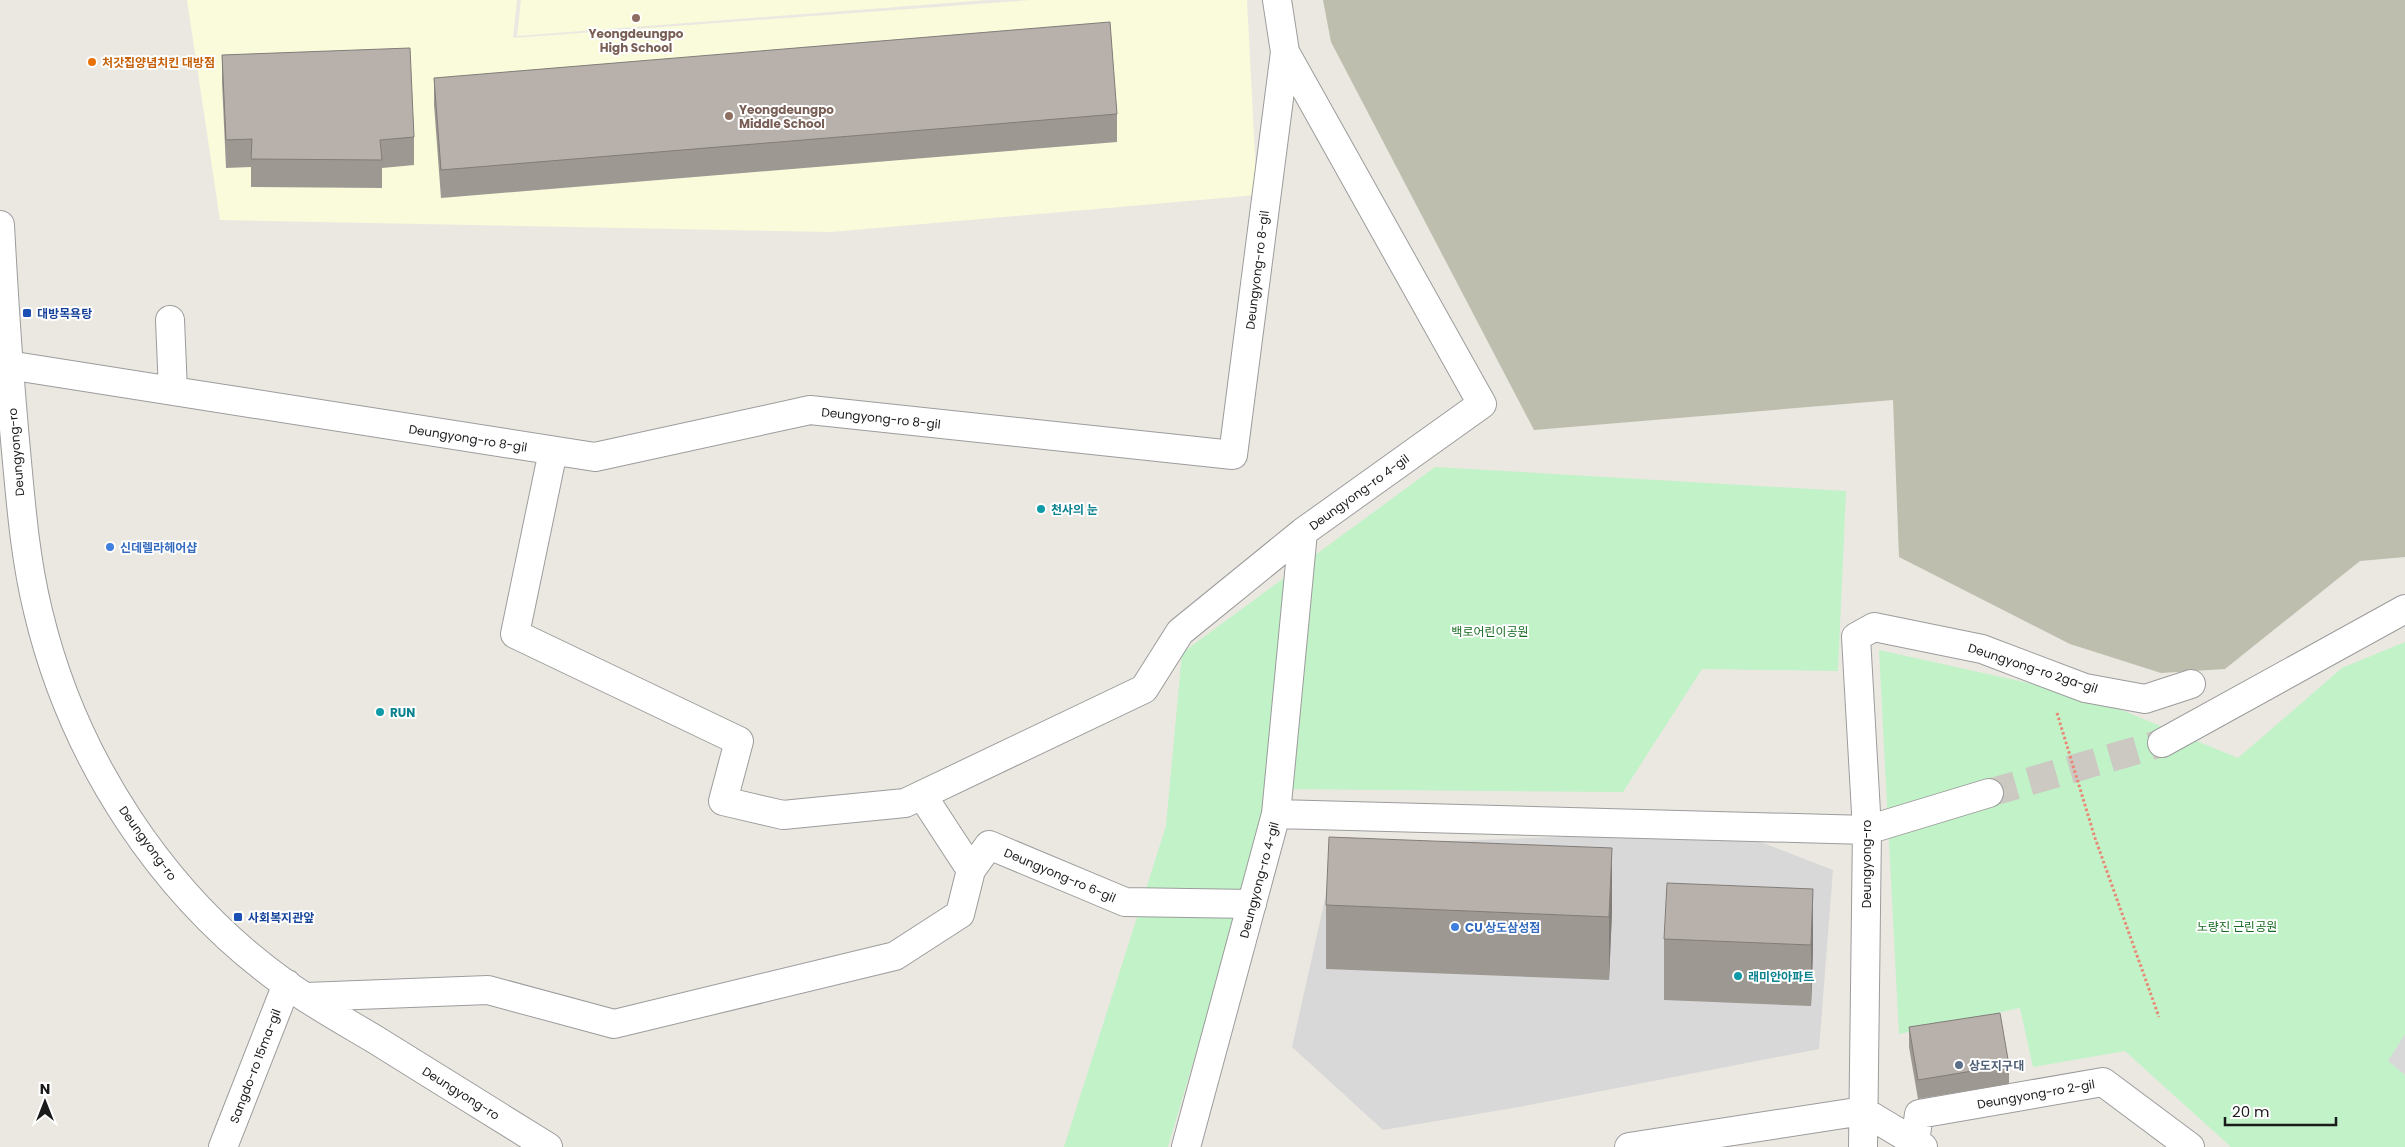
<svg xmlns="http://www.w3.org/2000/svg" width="2405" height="1147" viewBox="0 0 2405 1147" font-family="Poppins,'Noto Sans KR',sans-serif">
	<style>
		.residential { fill: #d9d8d8 }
		.education { fill: #f9fbdb }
		.construction { fill: #bdbeae }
		.park { fill: #c1f2c8 }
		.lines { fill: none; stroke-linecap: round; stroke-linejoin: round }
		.minor-tunnel { stroke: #ccc9c3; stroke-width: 28; stroke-dasharray: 28 14; stroke-linecap: butt }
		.minor-casing { stroke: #9c9c9c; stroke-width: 30 }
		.path { stroke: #e98774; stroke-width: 3; stroke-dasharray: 2.5 2.5; stroke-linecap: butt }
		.minor { stroke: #fff; stroke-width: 28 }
		.wall { fill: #9e9893 }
		.shaded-wall { fill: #817c78 }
		.building { fill: #b8b1ab; stroke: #817c78 }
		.education-dot { fill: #8d6e63; stroke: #fff; stroke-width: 2 }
		.food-dot { fill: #e8710a; stroke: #fff; stroke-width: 2 }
		.transit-dot { fill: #1a4fb4; stroke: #fff; stroke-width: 2 }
		.culture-dot { fill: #0f9aa8; stroke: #fff; stroke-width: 2 }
		.shop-dot { fill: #3f7fe0; stroke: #fff; stroke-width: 2 }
		.service-dot { fill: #5c6f8a; stroke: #fff; stroke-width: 2 }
		.labels { text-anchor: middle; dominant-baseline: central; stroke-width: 4; stroke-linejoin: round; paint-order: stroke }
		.education-label { font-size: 12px; font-weight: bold; fill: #785e54; stroke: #fff }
		.food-label { font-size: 12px; font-weight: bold; fill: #c56008; stroke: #fff; text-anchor: start }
		.street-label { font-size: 12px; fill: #1b1b1b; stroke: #fff }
		.transit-label { font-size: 12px; font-weight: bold; fill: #164399; stroke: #fff; text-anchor: start }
		.culture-label { font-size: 12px; font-weight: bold; fill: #0d838f; stroke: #fff; text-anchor: start }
		.shop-label { font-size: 12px; font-weight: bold; fill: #366cbe; stroke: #fff; text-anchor: start }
		.park-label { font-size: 12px; fill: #166b22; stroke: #fff }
		.service-label { font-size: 12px; font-weight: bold; fill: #4e5e75; stroke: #fff; text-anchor: start }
	</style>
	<rect width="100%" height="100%" fill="#ebe8e1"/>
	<path class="residential" d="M1732 831 1833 870 1819 1049 1519 1107 1383 1130 1292 1047 1337 845Z
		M2405 1034V1075L2387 1061Z"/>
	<path class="education" d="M187 0H517L513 38 1030 0H1247L1257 195 831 232 220 220Z
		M521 0H988L517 36Z"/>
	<path class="construction" d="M1323 0H2405V557L2360 561 2225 669 2161 673 2070 644 1899 557 1893 400 1534 430 1331 42Z"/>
	<path class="park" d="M1435 467 1846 491 1838 671 1702 669 1623 792 1274 789 1168 1147H1064L1166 826 1182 653Z
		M2405 642V1034L2388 1061 2405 1075V1147H2231L2125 1051 2033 1067 2020 1008 1899 1034 1879 650 2064 691 2124 711 2238 758 2342 668Z"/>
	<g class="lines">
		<path class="minor-tunnel" d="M1989 793 2162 743"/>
		<g class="minor-casing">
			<path id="minor" d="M0 225C4 301 9 376 16 451 21 505 25 558 38 611 73 759 163 897 287 985 315 1005 346 1022 376 1040 433 1076 491 1111 548 1147
				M170 320 173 391 595 457 810 410 1233 455 1285 52
				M8 365 173 391
				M553 451 515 634 739 741 723 801 783 815 905 803 1144 689 1180 632 1303 532 1482 404 1285 52 1277 0
				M2162 743 2405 609
				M1276 814 1867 830 1989 793
				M971 870 989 845 1125 902 1252 904
				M306 997 488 990 614 1024 895 956 960 914 971 870 922 795
				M1915 1142 1919 1114 2103 1082 2190 1147
				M223 1147 287 984
				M1186 1147 1276 814 1303 532
				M1629 1147 1863 1111 1923 1147
				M1863 1147 1867 830 1856 637 1874 627 1982 649 2085 688 2145 699 2191 684"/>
		</g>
		<path class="path" d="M2057 713 2095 838 2159 1017"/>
		<use href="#minor" class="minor"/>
	</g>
	<path class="wall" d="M222 55 414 137V165L382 168V188L251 187V167L226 168 222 82Z
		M434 78 1117 114V142L441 198 434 105Z
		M1813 889V951L1811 1006 1664 1000V939Z
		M1326 905 1612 912 1609 980 1326 969Z
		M1909 1027 2009 1065V1084L1918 1099 1909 1047Z"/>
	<path class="shaded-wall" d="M1612 848V912L1609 980V917Z
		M1813 889V951L1811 1006V945Z"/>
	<path class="building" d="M1110 22 1117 114 441 170 434 78Z
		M410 48 414 137 380 140 382 160 251 159 252 139 226 140 222 55Z
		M1329 837 1612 848 1609 917 1326 905Z
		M1667 883 1813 889 1811 945 1664 939Z
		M2000 1013 2009 1065 1918 1080 1909 1027Z"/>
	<g class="education-dot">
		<circle cx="636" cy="18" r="5"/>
		<circle cx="729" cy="116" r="5"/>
	</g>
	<circle class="food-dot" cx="92" cy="62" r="5"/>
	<g class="transit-dot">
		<rect x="22" y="308" width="10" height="10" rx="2.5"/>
		<rect x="233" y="912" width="10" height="10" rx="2.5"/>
	</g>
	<g class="culture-dot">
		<circle cx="1041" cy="509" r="5"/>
		<circle cx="380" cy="712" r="5"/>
		<circle cx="1738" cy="976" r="5"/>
	</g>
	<g class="shop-dot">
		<circle cx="110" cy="547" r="5"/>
		<circle cx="1455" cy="927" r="5"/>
	</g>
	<circle class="service-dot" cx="1959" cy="1065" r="5"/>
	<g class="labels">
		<g class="education-label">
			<text x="636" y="33">Yeongdeungpo<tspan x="636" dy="14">High School</tspan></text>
			<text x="739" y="109" text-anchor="start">Yeongdeungpo<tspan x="739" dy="14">Middle School</tspan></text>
		</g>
		<g class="food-label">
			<text x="102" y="62">처갓집양념치킨 대방점</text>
		</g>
		<g class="street-label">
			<text transform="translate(1257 270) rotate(-83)">Deungyong-ro 8-gil</text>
			<text transform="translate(881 418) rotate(6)">Deungyong-ro 8-gil</text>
			<text transform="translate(468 438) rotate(9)">Deungyong-ro 8-gil</text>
			<text transform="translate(16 452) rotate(-95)">Deungyong-ro</text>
			<text transform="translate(1359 492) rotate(-36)">Deungyong-ro 4-gil</text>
			<text transform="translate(2033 668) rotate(18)">Deungyong-ro 2ga-gil</text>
			<text transform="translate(148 843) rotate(54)">Deungyong-ro</text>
			<text transform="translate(1866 864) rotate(-90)">Deungyong-ro</text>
			<text transform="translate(1060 875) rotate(23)">Deungyong-ro 6-gil</text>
			<text transform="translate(1259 880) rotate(-75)">Deungyong-ro 4-gil</text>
			<text transform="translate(255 1066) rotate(-69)">Sangdo-ro 15ma-gil</text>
			<text transform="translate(461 1093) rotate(32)">Deungyong-ro</text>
			<text transform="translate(2036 1094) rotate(-10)">Deungyong-ro 2-gil</text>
		</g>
		<g class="transit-label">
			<text x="37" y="313">대방목욕탕</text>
			<text x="248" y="917">사회복지관앞</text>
		</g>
		<g class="culture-label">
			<text x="1051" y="509">천사의 눈</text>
			<text x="390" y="712">RUN</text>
			<text x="1748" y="976">래미안아파트</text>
		</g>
		<g class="shop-label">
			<text x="120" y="547">신데렐라헤어샵</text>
			<text x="1465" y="927">CU 상도삼성점</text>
		</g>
		<g class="park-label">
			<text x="1490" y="631">백로어린이공원</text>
			<text x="2237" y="926">노량진 근린공원</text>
		</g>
		<g class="service-label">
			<text x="1969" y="1065">상도지구대</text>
		</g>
	</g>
	<g transform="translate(45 1102)" stroke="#ffffff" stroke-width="4" paint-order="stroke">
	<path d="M0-4L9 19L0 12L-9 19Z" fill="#1b1b1b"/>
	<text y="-8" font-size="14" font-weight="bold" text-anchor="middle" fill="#1b1b1b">N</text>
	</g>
	<path d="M2225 1117v8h111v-8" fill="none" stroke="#1b1b1b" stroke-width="2.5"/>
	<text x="2232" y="1117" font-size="15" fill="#1b1b1b" stroke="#ffffff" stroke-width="4" paint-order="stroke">20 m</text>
</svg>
